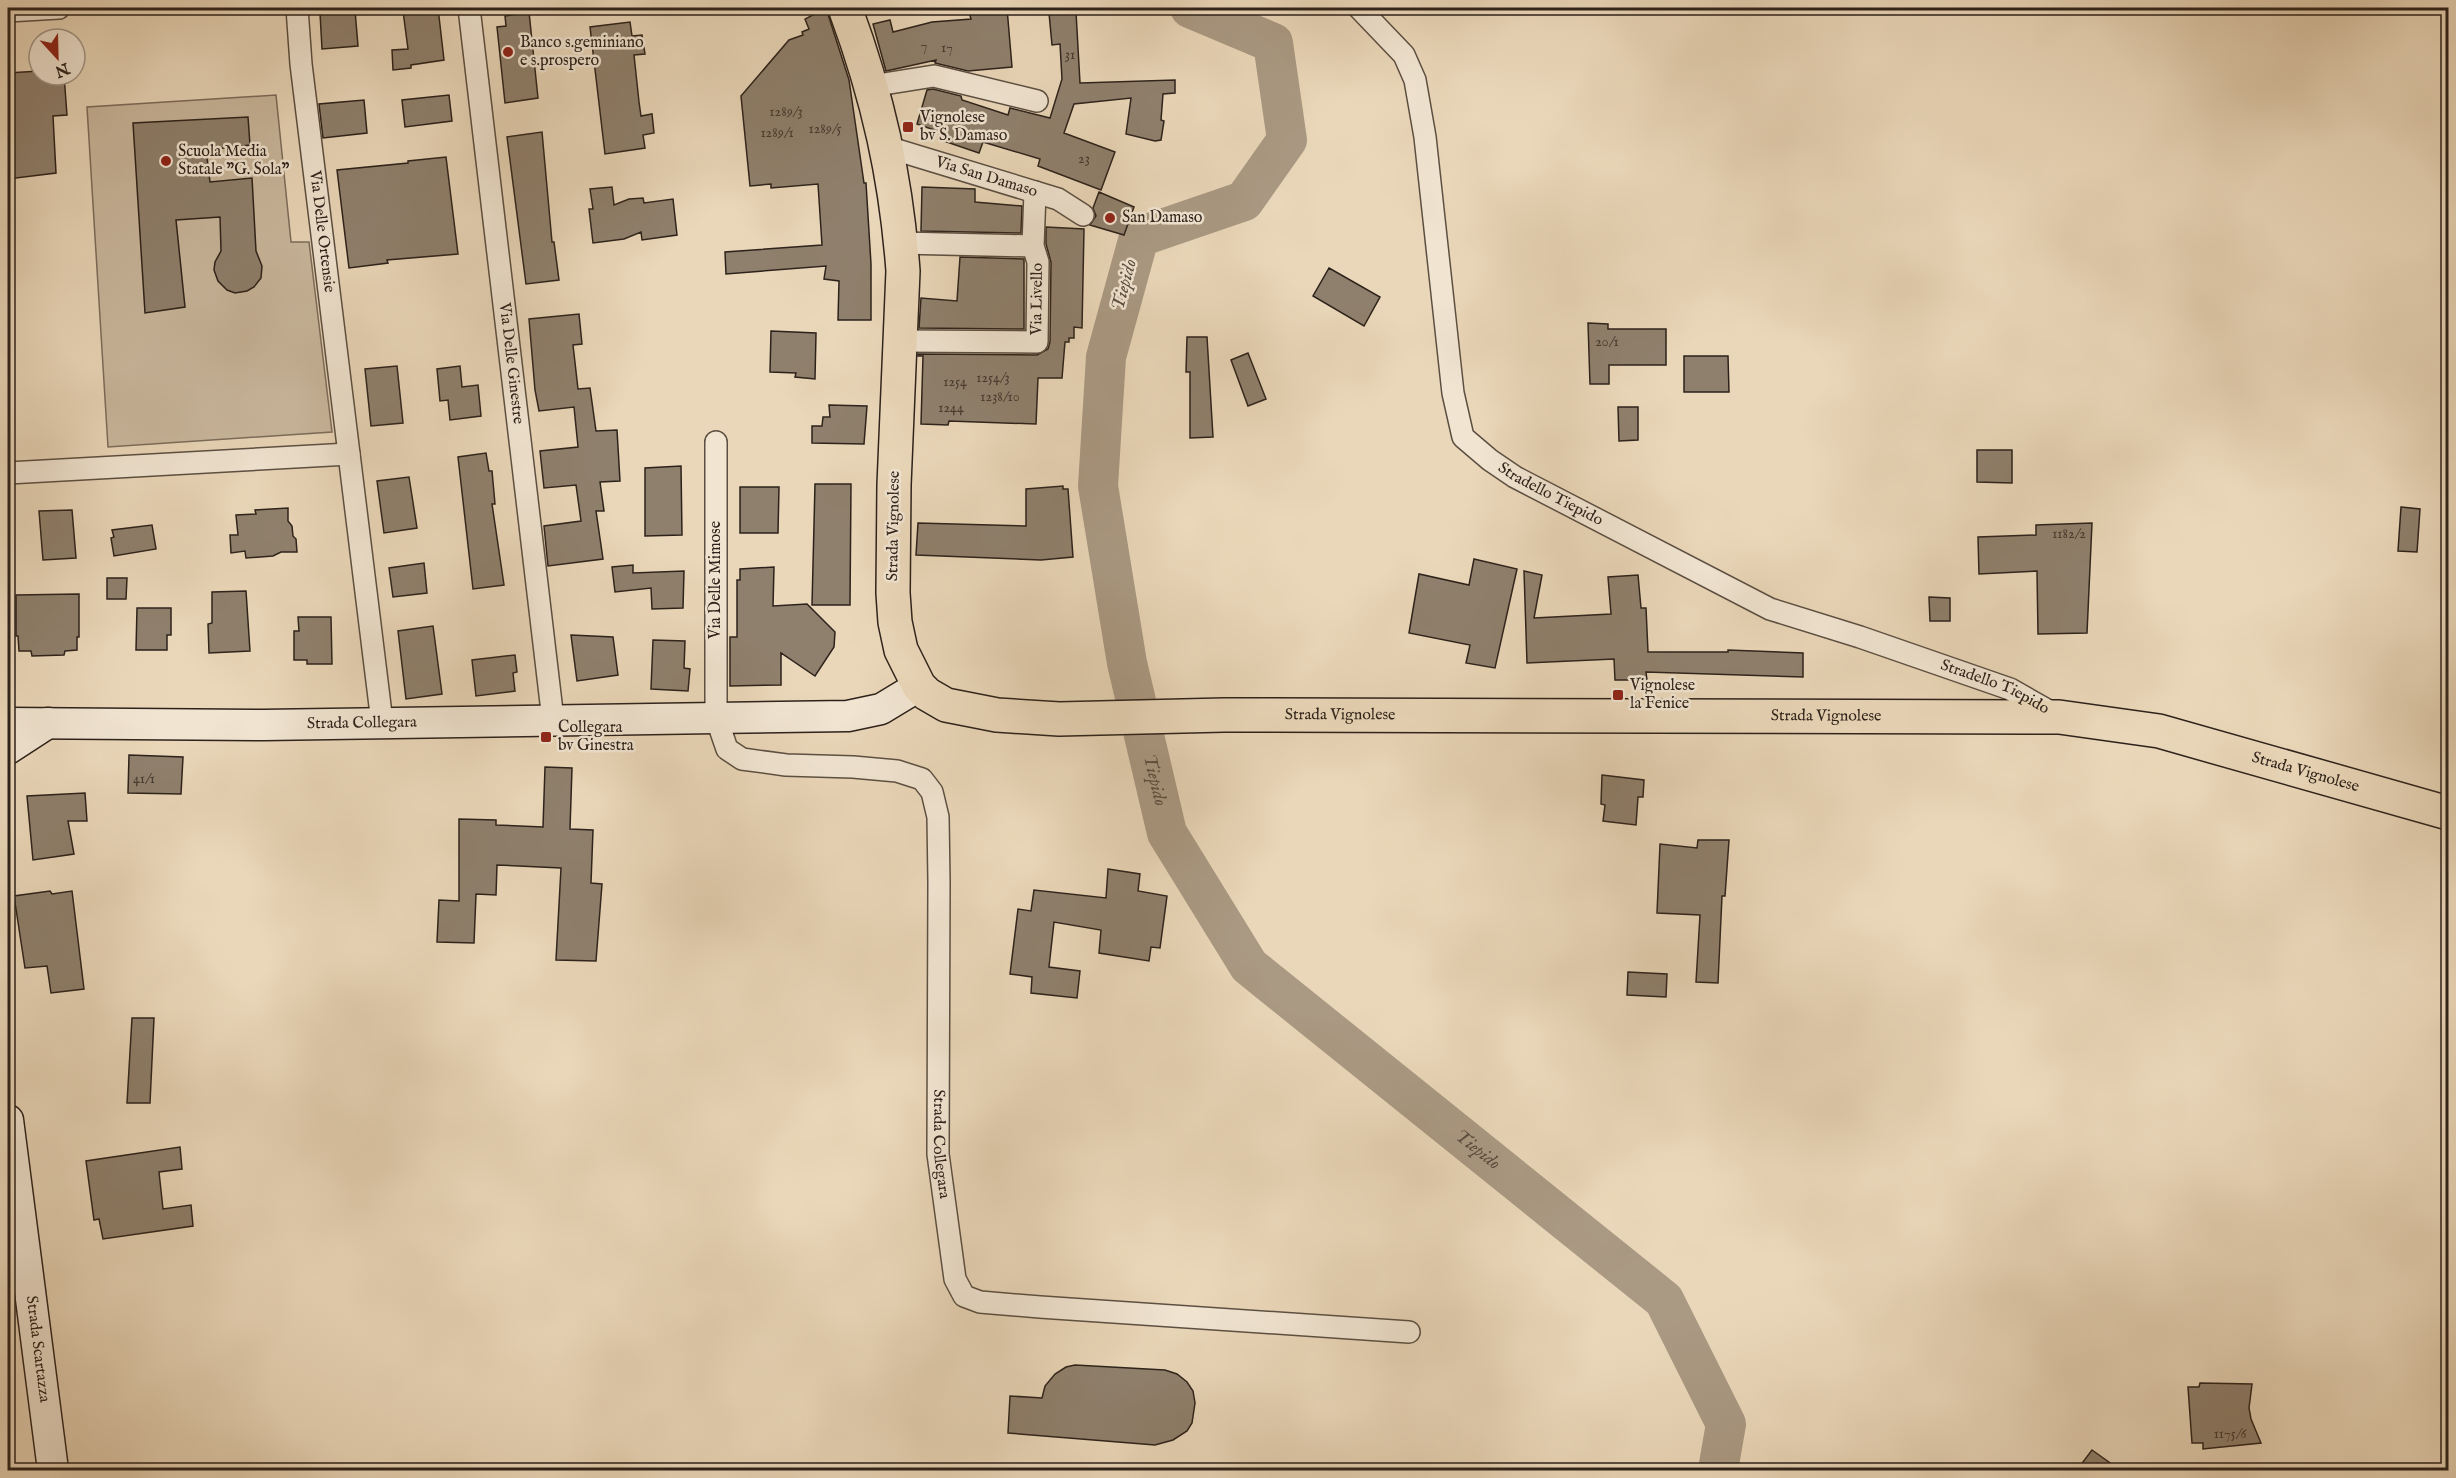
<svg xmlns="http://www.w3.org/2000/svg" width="2456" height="1478" viewBox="0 0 2456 1478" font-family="'IM FELL English',serif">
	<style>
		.green { fill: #cab89e; stroke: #7c6d5c; stroke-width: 1.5 }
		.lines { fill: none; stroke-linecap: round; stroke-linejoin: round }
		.river { stroke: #aa9983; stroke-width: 40 }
		.building { fill: #8f806d; stroke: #2d221b; stroke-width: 1.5 }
		.street-casing { stroke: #5c4f42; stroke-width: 24 }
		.secondary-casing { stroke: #2d221b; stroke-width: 33 }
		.primary-casing { stroke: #2d221b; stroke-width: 36 }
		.street { stroke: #f1e5d2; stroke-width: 21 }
		.secondary { stroke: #f1e5d2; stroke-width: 30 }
		.primary { stroke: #ead7b9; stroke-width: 33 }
		.poi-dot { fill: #8f2418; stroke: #f1e5d2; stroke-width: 2 }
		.labels { text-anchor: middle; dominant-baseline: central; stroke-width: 5; stroke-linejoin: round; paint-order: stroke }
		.number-label { font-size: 14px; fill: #463a30 }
		.poi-label { font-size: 16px; fill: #2d221b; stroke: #f1e5d2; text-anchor: start }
		.street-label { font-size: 16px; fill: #2d221b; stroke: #f1e5d2 }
		.water-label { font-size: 18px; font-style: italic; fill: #594c3f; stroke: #f1e5d2 }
	</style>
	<rect width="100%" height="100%" fill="#ead7b9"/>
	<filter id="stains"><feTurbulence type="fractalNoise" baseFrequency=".00333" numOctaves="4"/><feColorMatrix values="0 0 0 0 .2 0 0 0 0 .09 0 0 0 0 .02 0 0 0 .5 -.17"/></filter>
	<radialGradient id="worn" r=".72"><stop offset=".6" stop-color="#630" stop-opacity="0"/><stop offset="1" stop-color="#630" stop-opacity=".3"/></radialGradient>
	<path class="green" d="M276 95 291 242H309L332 432 108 447 87 107Z"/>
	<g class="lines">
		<path class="river" id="s1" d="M1190 8 1273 43 1287 140 1244 201 1139 237 1106 357 1098 486 1127 663 1167 833 1249 966 1664 1300 1726 1424 1718 1470"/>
	</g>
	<path class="building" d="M438 8 444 60 411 65V68L393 70 392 50 408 49 403 11Z
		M826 8 849 80 864 183H866L871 264V320H838L839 281 824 279 826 266 726 274 725 252 822 245 818 184 771 188V184L750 186 741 96 789 40 803 35 802 32 809 29 805 19Z
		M968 8H1007L1012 67 968 71 935 63 936 60 886 71 873 24 890 20 893 32 932 22 971 19Z
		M355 10 358 46 322 49 320 13Z
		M529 12 538 98 505 103 497 27 506 26 505 16Z
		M1076 12 1080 83 1175 80V93L1163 94 1161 120 1164 121 1161 140 1155 141 1126 134 1131 98 1074 104 1064 133 1115 152 1101 190 1038 166 1040 159 983 142 979 153 938 139 940 132 917 124 927 90 933 89 961 96 962 100 1008 115 1010 108 1050 118 1062 79 1060 44 1052 45 1049 13Z
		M630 22 632 36 642 35 645 54 634 55 639 102 641 116 652 114 654 133 643 135 645 148 605 154 590 27Z
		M39 71V75H64L67 115 53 116 56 173 8 179V73Z
		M449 95 452 121 405 127 402 100Z
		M364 100 367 133 323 138 319 104Z
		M248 117 250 145 206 150 210 182 252 178 256 251 262 266 261 278 254 287 247 291 235 293 227 290 218 281 214 270 215 262 221 251 220 217 176 220 185 307 145 313 133 123Z
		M542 132 552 242H554L559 280 526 284 507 137Z
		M446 157 458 254 387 260 388 263 349 268 337 170 408 163V161Z
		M612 187 614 205 629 199 643 198 644 203 673 199 677 235 642 240 641 232 624 239 593 243 589 209H593L590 189Z
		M922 187 975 189V202L1022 206 1021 233 921 231Z
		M1099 192 1134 207 1124 235 1090 225 1096 216 1093 208Z
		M1046 227 1084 229 1082 328 1074 327V338H1069V342H1065L1062 378H1038L1036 424 949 421 948 425 921 424 923 356H918V354L1037 355 1048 349 1050 342 1051 262 1046 244Z
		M960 257 1024 259V329L919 328 921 298 957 301Z
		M1329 268 1380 297 1364 326 1313 296Z
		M579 314 582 344 573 345 578 389 590 388 596 431 617 430 620 481 600 482 604 511H596L603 559 548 566 544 526 581 521 576 485 544 488 540 451 578 447 574 407 539 411 535 390 529 319Z
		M1588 323 1608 324V329H1666V365H1609V384H1590Z
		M771 331 816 333 815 379 795 377 796 373 770 372Z
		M1187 337H1207L1213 437 1190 438V372H1186Z
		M1248 353 1266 399 1248 406 1231 360Z
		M1684 356H1728L1729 392H1684Z
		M397 366 403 423 371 426 365 369Z
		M460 366 462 387 478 385 481 416 450 420 448 400 440 401 437 369Z
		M829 405 867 406 864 444 812 443V426H822L823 417H830Z
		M1618 407H1638V440L1619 441Z
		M1977 450H2012V483L1977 482Z
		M486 453 489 471H492L495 504H492L504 585 473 589 458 457Z
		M681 466 682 535 645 536V468Z
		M409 477 417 528 384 533 377 481Z
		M815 484H851L850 605H812Z
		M1063 486V489H1068L1073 557 1041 560 916 555 918 523 1026 526V489Z
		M740 487H779L778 533H740Z
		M2401 507 2420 509 2417 552 2398 551Z
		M288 508V521L292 526 293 536 296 539 297 552H281L273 556 246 558 245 551 231 553 230 535H238L236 515 256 514 255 510Z
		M72 510 76 558 43 560 39 511Z
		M2092 523 2087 633 2038 634 2037 571 1979 574 1978 537 2036 535V525Z
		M152 525 156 549 114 556 111 538 114 537 112 530Z
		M1474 559 1517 569 1495 668 1466 663 1470 645 1409 633 1419 574 1469 585Z
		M424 563 427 593 393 597 389 568Z
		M633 565V573L684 571 683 608 652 609 651 588 615 592 612 567Z
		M774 567 773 606 807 604 835 632 834 647 815 676 781 653V685L730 686V637H737V580H740V569Z
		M1524 571 1542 575 1534 618 1611 614 1608 577 1638 575 1641 608H1646L1648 652H1728V650L1803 653V677L1646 672 1647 680H1615L1614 659 1527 663Z
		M107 578H127L126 599H107Z
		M246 591 250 651 209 653 208 624 212 623V592Z
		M79 594V637H77V650L65 651 64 655 32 656 31 651H19L18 636H16V595Z
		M1929 597 1950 598V621H1930Z
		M137 608H171V635H167V650H136Z
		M298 617H331L332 664H307V660H294V631H299Z
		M433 626 442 694 406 699 398 631Z
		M571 635 613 637 618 675 577 681Z
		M653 640 685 641 684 668 690 669 688 691 651 689Z
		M515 655 517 672 513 673 515 691 476 696 472 660Z
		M129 755 183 757 181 794 128 793Z
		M545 767 572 768 570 829 593 830 591 883 602 884 596 961 556 960 561 868 497 865 496 895 476 894 474 943 437 942 439 900 459 901V819L496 820V825L543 827Z
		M1602 775 1644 780 1643 797H1638L1636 825 1603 821 1605 805 1601 804Z
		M85 793 87 821H68L74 854 33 860 27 796Z
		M1698 840H1729L1725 896H1722L1718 983 1696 982 1700 915 1657 913 1660 844 1697 848Z
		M1108 869 1140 874 1138 891 1167 896 1160 948 1151 947 1149 961 1099 953 1101 930 1054 922 1049 967 1080 971 1077 998 1031 993 1032 977 1010 974 1018 909 1031 911 1034 890 1106 898Z
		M50 891 52 894 72 891 84 989 51 993 47 966 25 968 14 896Z
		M1628 972 1667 974 1666 997 1627 995Z
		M132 1018H154L150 1103H127Z
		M180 1147 182 1169 159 1172 163 1209 191 1205 193 1226 103 1239 99 1219 94 1220 86 1161Z
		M1075 1365 1165 1370 1177 1374 1187 1382 1193 1391 1195 1403 1192 1423 1187 1431 1173 1440 1155 1445 1008 1433 1010 1396 1042 1398 1045 1386 1055 1374 1066 1367Z
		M2200 1383 2252 1384 2249 1408 2251 1419 2261 1443 2203 1449V1443H2192L2188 1387H2199Z
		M2092 1450 2120 1470H2077Z"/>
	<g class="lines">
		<g class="street-casing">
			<g id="street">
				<path id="s2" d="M297 8 301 64 382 722"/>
				<path id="s3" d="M469 8 553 720"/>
				<path id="s4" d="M1359 8 1404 55 1415 80 1425 137 1453 393 1463 437 1490 460 1515 477 1770 609 1860 637 2010 689 2054 714"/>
				<path d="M8 11 59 8"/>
				<path d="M871 86 934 76 1037 101"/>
				<path id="s5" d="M887 147 1058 199 1083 215"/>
				<path d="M901 243 1033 246"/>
				<path id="s6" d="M900 341 1037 342 1038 262 1033 246 1035 192"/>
				<path id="s7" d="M716 442V717L727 749 742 759 786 765 853 767 897 771 922 779 932 792 938 817 939 882 938 1154 955 1279 964 1296 980 1302 1040 1307 1409 1332"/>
				<path d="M8 473 349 454"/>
			</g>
		</g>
		<g class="secondary-casing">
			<g id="secondary">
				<path id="s8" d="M8 723 264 725 848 716 881 709 919 686"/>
				<path d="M8 749 48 723"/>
				<path id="s9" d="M8 1120 53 1470"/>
			</g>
		</g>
		<g class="primary-casing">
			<g id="primary">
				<path id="s10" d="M845 8C878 97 896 177 903 271L894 485 893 593 895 622 901 650 919 686 927 694 946 705 997 715 1059 719 1224 715 2059 717 2159 731 2448 813"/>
			</g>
		</g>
		<use href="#street" class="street"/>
		<use href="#secondary" class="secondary"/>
		<use href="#primary" class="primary"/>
	</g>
	<g class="poi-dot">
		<circle cx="508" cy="52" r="6"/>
		<rect x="902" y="121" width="12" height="12" rx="3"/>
		<circle cx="166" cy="161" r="6"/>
		<circle cx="1110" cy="218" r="6"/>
		<rect x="1612" y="689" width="12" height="12" rx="3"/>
		<rect x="540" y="731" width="12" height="12" rx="3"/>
	</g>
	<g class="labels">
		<g class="number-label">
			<text x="924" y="46">7</text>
			<text x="947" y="48">17</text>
			<text x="1070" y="55">31</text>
			<text x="786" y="112">1289/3</text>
			<text x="825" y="129">1289/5</text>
			<text x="777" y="133">1289/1</text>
			<text x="1084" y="159">23</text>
			<text x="1607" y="342">20/1</text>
			<text x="993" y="378">1254/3</text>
			<text x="955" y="382">1254</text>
			<text x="1000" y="397">1238/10</text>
			<text x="951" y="408">1244</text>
			<text x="2069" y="534">1182/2</text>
			<text x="144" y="779">41/1</text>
			<text x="2230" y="1434">1175/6</text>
		</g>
		<g class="poi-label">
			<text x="520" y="43">Banco s.geminiano<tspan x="520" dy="18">e s.prospero</tspan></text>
			<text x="920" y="118">Vignolese<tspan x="920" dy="18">bv S. Damaso</tspan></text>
			<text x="178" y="152">Scuola Media<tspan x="178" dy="18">Statale "G. Sola"</tspan></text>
			<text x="1122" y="218">San Damaso</text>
			<text x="1630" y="686">Vignolese<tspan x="1630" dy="18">la Fenice</tspan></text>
			<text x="558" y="728">Collegara<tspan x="558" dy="18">bv Ginestra</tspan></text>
		</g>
		<g class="street-label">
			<text stroke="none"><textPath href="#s5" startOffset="104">Via San Damaso</textPath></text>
			<text stroke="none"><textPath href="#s2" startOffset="225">Via Delle Ortensie</textPath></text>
			<text stroke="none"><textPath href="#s6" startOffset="180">Via Livello</textPath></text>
			<text stroke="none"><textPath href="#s3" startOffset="358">Via Delle Ginestre</textPath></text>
			<text stroke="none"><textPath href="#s4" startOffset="558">Stradello Tiepido</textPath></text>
			<text transform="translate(894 526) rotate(-89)">Strada Vignolese</text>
			<text transform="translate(716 580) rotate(-90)">Via Delle Mimose</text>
			<text stroke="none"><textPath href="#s4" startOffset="1044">Stradello Tiepido</textPath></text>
			<text stroke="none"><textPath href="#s10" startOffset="1119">Strada Vignolese</textPath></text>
			<text stroke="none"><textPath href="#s10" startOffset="1605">Strada Vignolese</textPath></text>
			<text stroke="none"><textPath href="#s8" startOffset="354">Strada Collegara</textPath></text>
			<text stroke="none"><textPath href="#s10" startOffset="2091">Strada Vignolese</textPath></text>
			<text stroke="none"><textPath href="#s7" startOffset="878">Strada Collegara</textPath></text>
			<text stroke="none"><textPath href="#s9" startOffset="231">Strada Scartazza</textPath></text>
		</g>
		<g class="water-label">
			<text transform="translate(1125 285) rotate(-75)">Tiepido</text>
			<text stroke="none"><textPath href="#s1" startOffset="927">Tiepido</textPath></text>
			<text stroke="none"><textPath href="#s1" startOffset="1431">Tiepido</textPath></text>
		</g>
	</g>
	<rect width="2456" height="1478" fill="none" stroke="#ead7b9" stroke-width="30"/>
	<rect x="9" y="9" width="2438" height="1460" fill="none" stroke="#2d221b" stroke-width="3"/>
	<rect x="15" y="15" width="2426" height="1448" fill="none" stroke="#2d221b" stroke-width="1.5"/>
	<g transform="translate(57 57) rotate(158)"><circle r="28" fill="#f1e5d2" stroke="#a39789" stroke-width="1.5"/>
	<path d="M0-4.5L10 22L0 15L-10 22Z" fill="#8f2418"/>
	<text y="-9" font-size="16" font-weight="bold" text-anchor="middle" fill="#2d221b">N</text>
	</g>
	<rect width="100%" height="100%" filter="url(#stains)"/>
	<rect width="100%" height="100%" fill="url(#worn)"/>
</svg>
